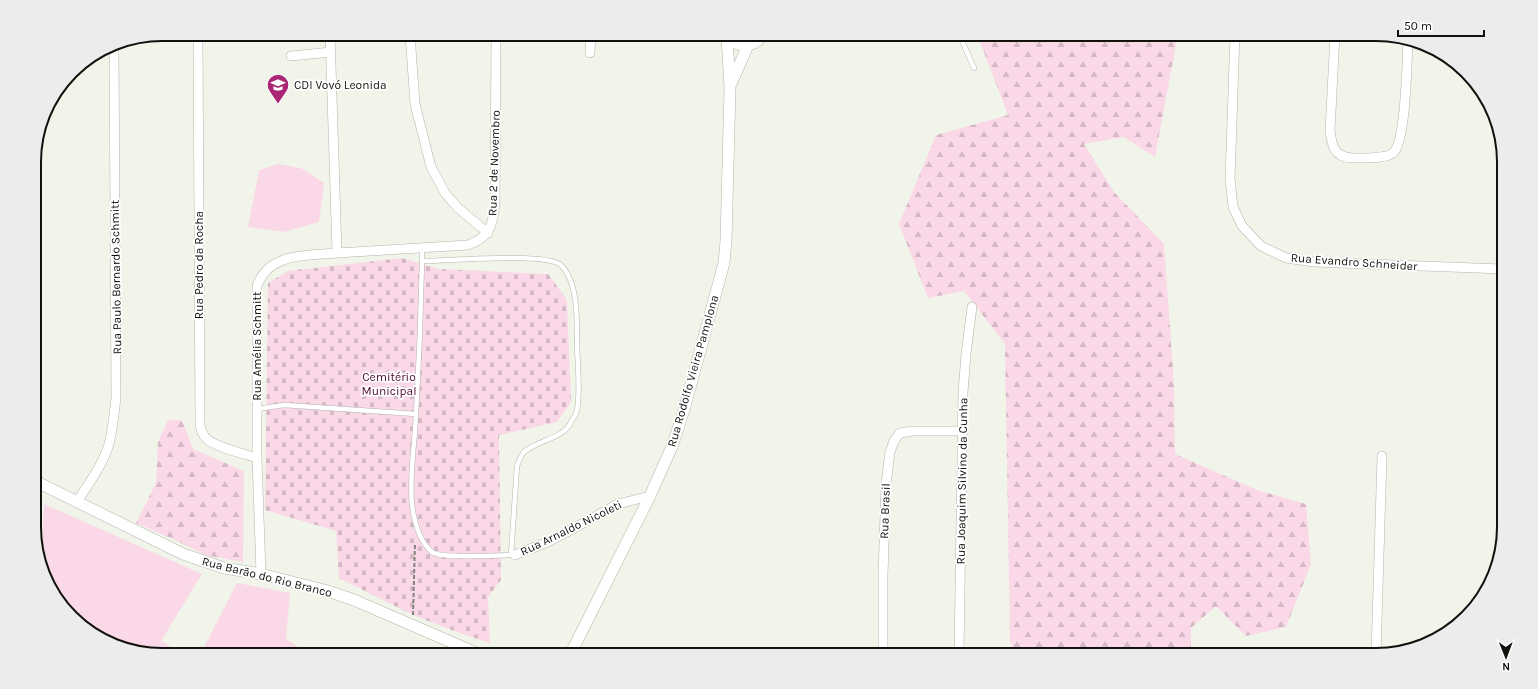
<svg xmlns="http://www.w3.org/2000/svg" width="1538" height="689" viewBox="0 0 1538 689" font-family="Karla,sans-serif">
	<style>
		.green { fill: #fad8e7 }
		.forest { fill: url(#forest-firs) }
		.cemetery { fill: url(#cemetery-stones) }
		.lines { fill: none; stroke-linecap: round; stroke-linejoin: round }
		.service-casing { stroke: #b2b5aa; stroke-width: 5.5 }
		.minor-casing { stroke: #b2b5aa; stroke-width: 10 }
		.tertiary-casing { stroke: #b2b5aa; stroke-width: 12 }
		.path { stroke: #81847c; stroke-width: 2; stroke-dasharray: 4 2; stroke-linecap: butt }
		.service { stroke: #fff; stroke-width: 4.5 }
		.minor { stroke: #fff; stroke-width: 9 }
		.tertiary { stroke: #fff; stroke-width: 11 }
		.labels { text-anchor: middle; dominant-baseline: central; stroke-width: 3.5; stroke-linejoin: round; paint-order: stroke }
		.poi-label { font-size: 12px; fill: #11120e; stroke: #fff; text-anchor: start }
		.street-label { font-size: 12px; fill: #11120e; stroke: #fff }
		.park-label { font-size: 12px; fill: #4d0a32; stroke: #fff }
		.rim { fill: none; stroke: #11120e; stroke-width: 2 }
	</style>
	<defs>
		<pattern id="forest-firs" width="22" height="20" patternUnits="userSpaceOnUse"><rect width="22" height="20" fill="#fad8e7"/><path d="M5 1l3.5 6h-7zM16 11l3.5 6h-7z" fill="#d5b8c5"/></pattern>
		<pattern id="cemetery-stones" width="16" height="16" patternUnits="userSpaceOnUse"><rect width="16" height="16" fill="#fad8e7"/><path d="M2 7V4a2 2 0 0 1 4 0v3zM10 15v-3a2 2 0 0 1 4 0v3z" fill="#d5b8c5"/></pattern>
	</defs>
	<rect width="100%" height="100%" fill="#f1f5e9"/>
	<path class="green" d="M278 164 301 168 324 183 319 222 284 232 248 227 259 170Z
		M44 504 202 574 161 641 185 655H162L113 645 61 605 41 559Z
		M237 583 290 593 286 639 311 655H200Z"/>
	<path class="forest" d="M977 34H1178L1155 157 1124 137 1084 144 1114 192 1164 244 1174 384 1175 454 1257 490 1306 504 1311 564 1286 627 1246 636 1216 606 1191 628V655H1117L1104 646 1096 655H1016L1010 642 1005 344 964 291 928 298 899 224 936 135 1008 115Z
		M168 420H182L193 449 244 471 243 562 205 555 177 541 136 523 156 483 158 442Z"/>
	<path class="cemetery" d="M402 258 439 269 548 274 567 300 571 402 557 422 499 435 501 580 488 597 490 643 454 631 413 615 339 578 336 531 265 510 268 283 288 271Z"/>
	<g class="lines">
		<g class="service-casing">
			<path id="service" d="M959 34 974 68
				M422 249V261C446 261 546 252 561 265 578 282 577 318 577 341 577 362 581 389 577 410 576 415 572 420 570 424 563 438 536 441 524 452 521 455 519 461 517 466L511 555
				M422 261C421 312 419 363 416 414 415 443 409 475 412 505 414 520 419 541 432 552 440 559 499 555 513 555
				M257 409 284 405 416 414"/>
		</g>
		<g class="minor-casing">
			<path id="minor" d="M198 34 200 425C201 430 202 435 207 439 215 447 245 454 257 458
				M410 34 415 104 431 167 445 193 458 208 488 233
				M1235 34 1230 179 1233 207 1242 226 1261 246 1286 258 1314 262 1503 269
				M1335 34 1330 131C1332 146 1334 157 1352 158 1362 158 1388 159 1394 152 1406 139 1407 61 1408 40
				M590 53 591 34
				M291 56 331 52
				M337 253 468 245C490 237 493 225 495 203L496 34
				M77 502C88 484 103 465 109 444 113 429 114 414 116 398L114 44
				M515 555 550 541 618 504 650 496
				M261 574 257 458V286C269 252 307 256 337 253L330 34
				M883 655V575L886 484 890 452 894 441 900 433 913 431H962
				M959 655 963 392 966 354 972 307
				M1376 655 1382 456"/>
		</g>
		<g class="tertiary-casing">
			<path id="tertiary" d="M726 34C735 48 754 49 763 34
				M731 84 748 45
				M35 481 183 554 224 568 261 574 328 591 354 600 481 655
				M570 655 650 496 673 444 684 410 724 263 726 241 730 88 727 36"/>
		</g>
		<path class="path" d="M413 615 415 543"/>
		<use href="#service" class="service"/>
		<use href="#minor" class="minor"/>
		<use href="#tertiary" class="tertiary"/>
	</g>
	<defs>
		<g id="school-pin" transform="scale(1.15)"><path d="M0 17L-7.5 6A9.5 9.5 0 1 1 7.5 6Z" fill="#a92774" stroke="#fff"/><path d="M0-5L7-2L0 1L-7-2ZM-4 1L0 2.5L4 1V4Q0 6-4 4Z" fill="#fff"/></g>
	</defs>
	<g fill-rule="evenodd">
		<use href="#school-pin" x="278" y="85"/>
	</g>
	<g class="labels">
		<g class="poi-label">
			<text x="294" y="85">CDI Vovó Leonida</text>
		</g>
		<g class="street-label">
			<text transform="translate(494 163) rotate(-88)">Rua 2 de Novembro</text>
			<text transform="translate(1354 262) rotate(4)">Rua Evandro Schneider</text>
			<text transform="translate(199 265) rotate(-90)">Rua Pedro da Rocha</text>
			<text transform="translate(116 277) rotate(-91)">Rua Paulo Bernardo Schmitt</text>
			<text transform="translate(257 346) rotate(-90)">Rua Amélia Schmitt</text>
			<text transform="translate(693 371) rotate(-74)">Rua Rodolfo Vieira Pamplona</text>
			<text transform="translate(962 481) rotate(-89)">Rua Joaquim Silvino da Cunha</text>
			<text transform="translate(885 511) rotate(-88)">Rua Brasil</text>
			<text transform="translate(571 528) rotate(-26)">Rua Arnaldo Nicoleti</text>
			<text transform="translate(267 577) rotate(14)">Rua Barão do Rio Branco</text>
		</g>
		<g class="park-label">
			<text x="389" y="377">Cemitério<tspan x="389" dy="14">Municipal</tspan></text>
		</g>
	</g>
	<path d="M0 0H1538V689H0ZM162 41H1376A121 121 0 0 1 1497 162V527A121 121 0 0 1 1376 648H162A121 121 0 0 1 41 527V162A121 121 0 0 1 162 41Z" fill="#ececec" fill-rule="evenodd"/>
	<path class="rim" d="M162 41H1376A121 121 0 0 1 1497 162V527A121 121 0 0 1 1376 648H162A121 121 0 0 1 41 527V162A121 121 0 0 1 162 41Z"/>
	<g transform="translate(1506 657) rotate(179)" stroke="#ffffff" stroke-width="3" paint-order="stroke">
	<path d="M0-3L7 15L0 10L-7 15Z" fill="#11120e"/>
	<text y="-6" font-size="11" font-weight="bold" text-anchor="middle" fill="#11120e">N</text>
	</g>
	<path d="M1398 30v6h86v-6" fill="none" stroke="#11120e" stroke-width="2"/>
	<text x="1404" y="30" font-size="12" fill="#11120e" stroke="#ffffff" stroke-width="3" paint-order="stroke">50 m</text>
</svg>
